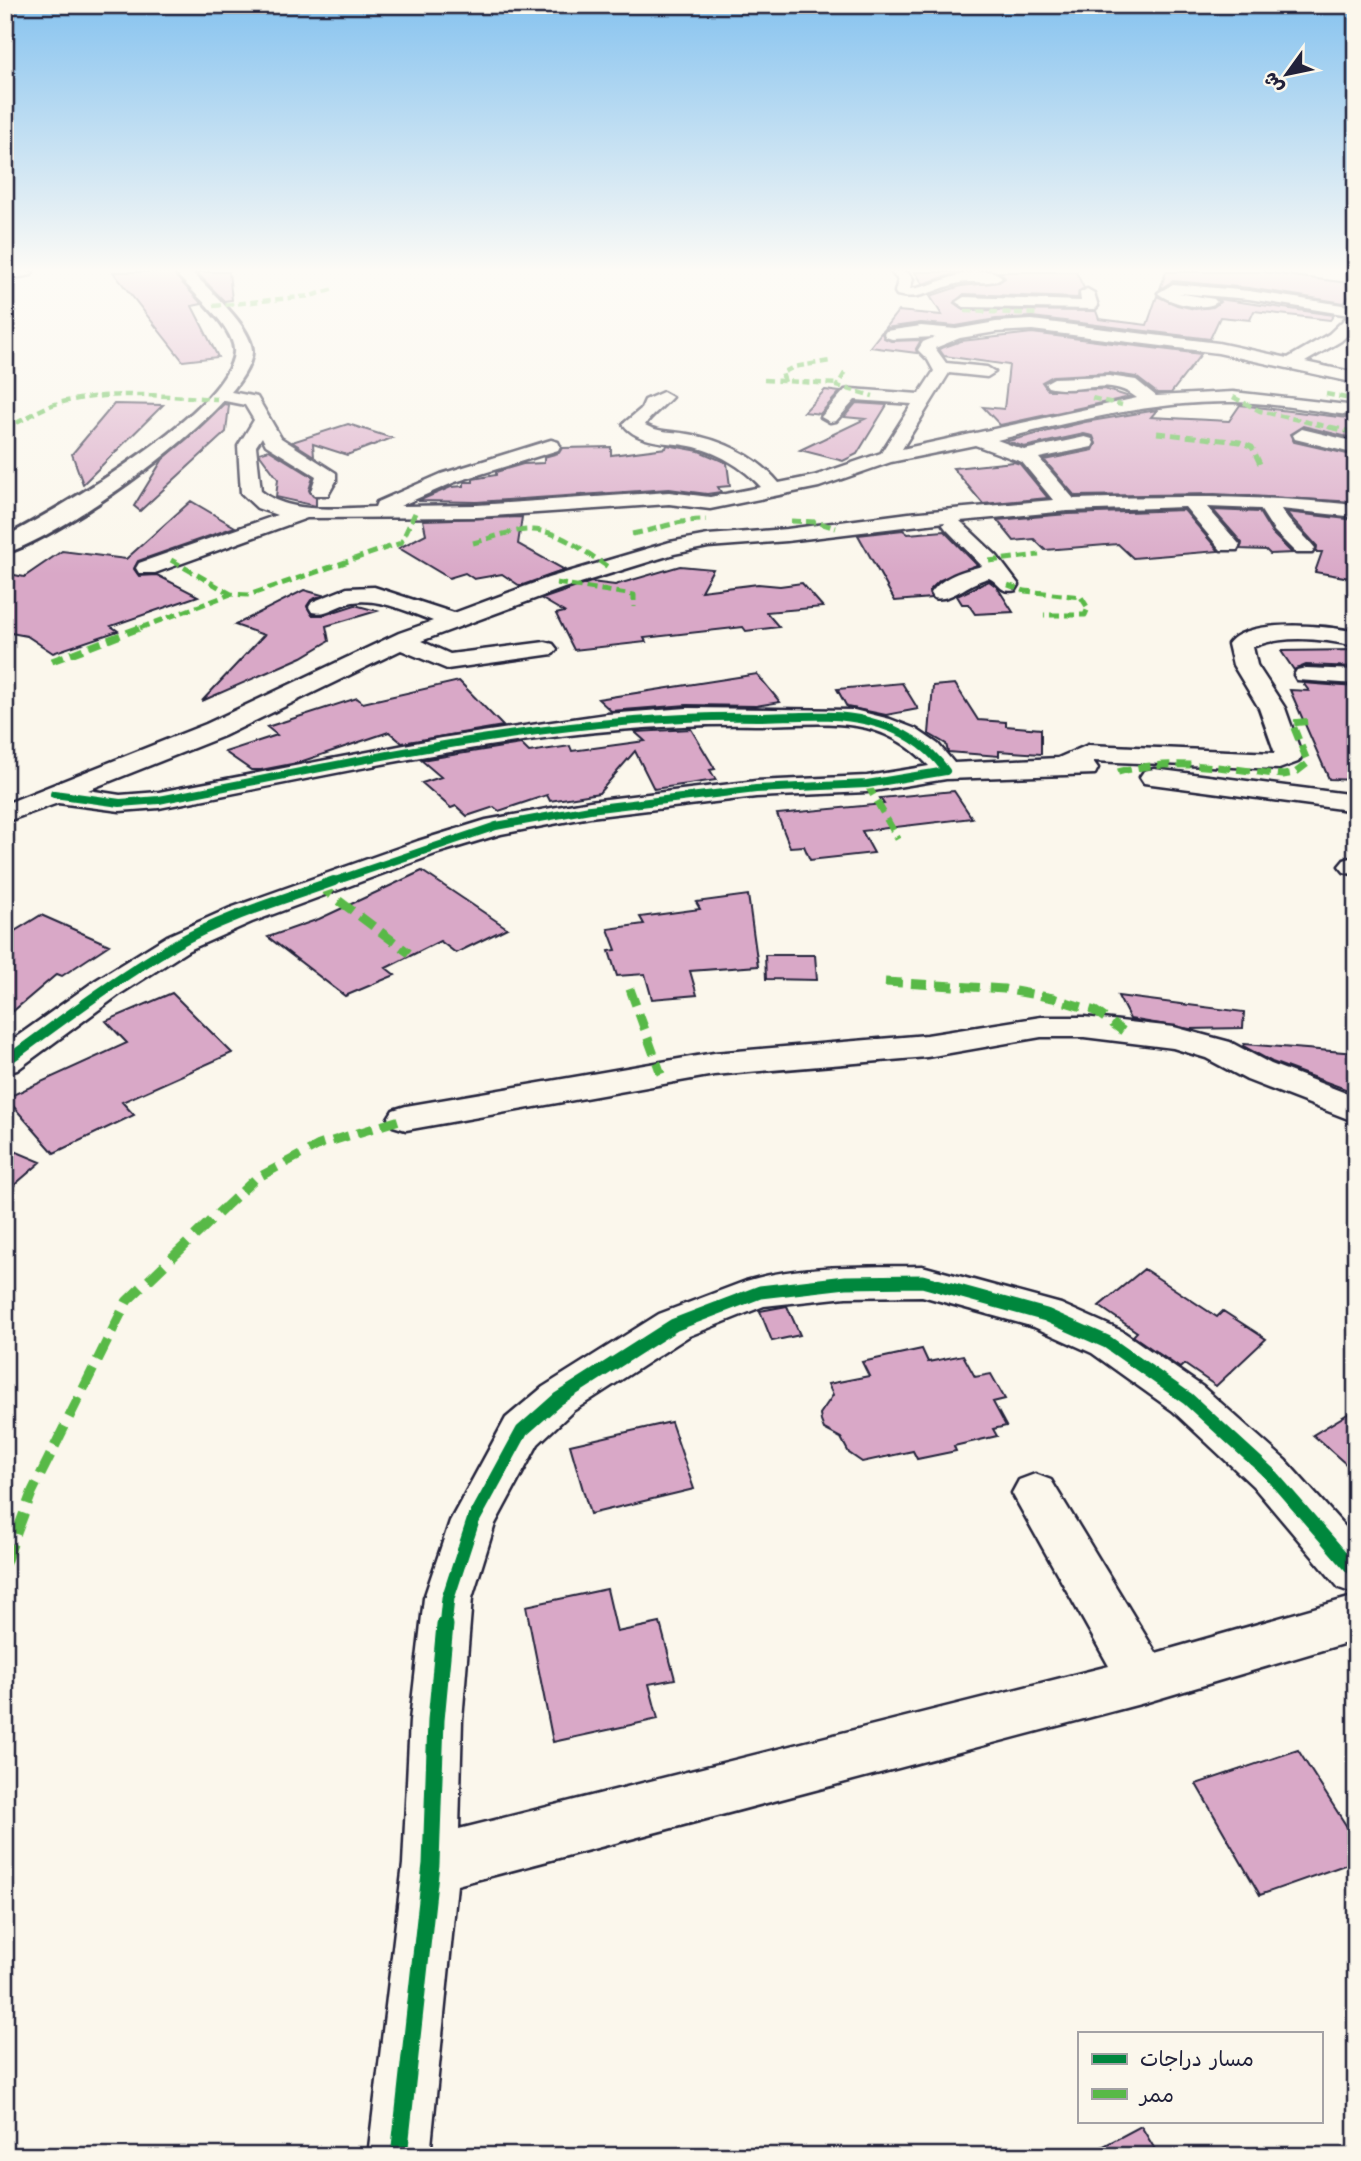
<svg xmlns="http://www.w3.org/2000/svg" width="1361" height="2161" viewBox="0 0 1361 2161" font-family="Kalam,'Playpen Sans Arabic',sans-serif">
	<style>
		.building { fill: #d9a8c7; stroke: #22223b; stroke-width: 2 }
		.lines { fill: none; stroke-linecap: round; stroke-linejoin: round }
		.minor-casing { stroke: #22223b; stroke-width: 5 }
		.major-casing { stroke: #22223b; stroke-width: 6 }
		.minor { fill: #fbf7ec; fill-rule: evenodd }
		.major { fill: #fbf7ec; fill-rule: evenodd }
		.quiet-far4 { stroke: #58b947; stroke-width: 4.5; stroke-dasharray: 8 4.5; stroke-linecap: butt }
		.quiet-far3 { stroke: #58b947; stroke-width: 5; stroke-dasharray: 10 5; stroke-linecap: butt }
		.quiet-far2 { stroke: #58b947; stroke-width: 7; stroke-dasharray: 13 7; stroke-linecap: butt }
		.quiet-far1 { stroke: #58b947; stroke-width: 9; stroke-dasharray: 17 9; stroke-linecap: butt }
		.quiet { stroke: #58b947; stroke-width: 10; stroke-dasharray: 22 10; stroke-linecap: butt }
		.cycleway-far3-casing { stroke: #fbf7ec; stroke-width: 11 }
		.cycleway-far2-casing { stroke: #fbf7ec; stroke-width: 15 }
		.cycleway-far1-casing { stroke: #fbf7ec; stroke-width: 18 }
		.cycleway-casing { stroke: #fbf7ec; stroke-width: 21 }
		.cycleway-far3 { stroke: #00873e; stroke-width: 8 }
		.cycleway-far2 { stroke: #00873e; stroke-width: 10 }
		.cycleway-far1 { stroke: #00873e; stroke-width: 13 }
		.cycleway { stroke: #00873e; stroke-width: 17 }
	</style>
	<rect width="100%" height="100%" fill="#fbf7ec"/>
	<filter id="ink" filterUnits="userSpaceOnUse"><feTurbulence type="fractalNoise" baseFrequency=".0143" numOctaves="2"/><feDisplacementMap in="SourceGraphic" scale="14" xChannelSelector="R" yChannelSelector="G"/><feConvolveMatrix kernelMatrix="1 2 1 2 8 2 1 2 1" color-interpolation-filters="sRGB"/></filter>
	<g filter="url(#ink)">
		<path class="building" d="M113 272H173L202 304 192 306 218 357 183 361Z
			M196 272H229L232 300 224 301Z
			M915 272H960L923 284Z
			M999 272H1076L1084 288 1079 291 1078 298 964 294 954 303 964 310 1096 311 1099 319 1147 325 1157 296 1177 305 1195 309 1213 307 1220 302 1218 299 1334 315 1330 320 1254 311 1250 320 1220 317 1210 339 1032 317 996 319 956 326 921 323 886 328 882 333 884 338 891 341 921 340 916 349 917 353 870 347 898 311 942 315 930 296 961 286 999 282 1005 278Z
			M1166 272H1262L1356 284V288L1344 303 1249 288 1173 281 1160 289Z
			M1032 333 1201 354 1171 393H1157L1136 377 1109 373 1053 376 1042 382 1048 390 1104 389 1130 397 1000 425 983 407 1004 409 1009 365 944 356 939 349 961 341Z
			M825 390 840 392 820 414 804 412Z
			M856 403 887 405 857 454 843 461 800 450 865 419 844 417Z
			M114 404 163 405 83 484 72 454Z
			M224 404 229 405 226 432 140 511 134 506 163 459Z
			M1240 405 1356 419V439L1303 426 1290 434 1294 442 1356 456V502L1215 494 1075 496 1044 460 1093 450 1096 444 1093 436 1084 434 1024 447 1008 441 1085 422 1157 410 1151 417 1229 421Z
			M348 424 392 438 347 455 313 444 314 456 292 442Z
			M667 445 699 451 727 463 730 486 718 487 721 492 707 494 669 489 477 502 418 501 451 487 464 486V482H473V479L496 475V472L523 464 544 463V457L559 453 562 448 611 447V455L666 448Z
			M269 450 313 477 309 490 316 498V506L276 497 278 479 259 453Z
			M1014 462 1020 464 1048 498 983 504 953 468Z
			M191 501 235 527 138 561 134 569 139 576 157 575 198 596 111 626 118 631 53 653 27 636 5 632V573L24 577 62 551 126 559Z
			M1184 510 1219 551 1133 558 1118 544 1045 550 1034 539 1014 541 997 520 1068 514Z
			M1213 510 1259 512 1272 533 1292 553 1270 554 1266 550 1240 549 1242 543Z
			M1286 512 1356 520V579L1315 572 1322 552H1316L1317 546Z
			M522 517 518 544 565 570 520 586 502 574 474 579 465 573 449 578 399 548 426 534 423 520Z
			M903 530 908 534 944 531 977 565 940 580 929 591 931 598 895 601 858 535Z
			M680 566 713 569 701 591 758 584 780 586 802 583 823 607 766 612 779 627 746 631 743 627 644 638 646 642 574 650 556 614 564 612 542 599 591 582 615 585Z
			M989 581 997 587 1013 612 975 614 968 604H962L957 596Z
			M304 590 322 595 311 600 307 606 312 615H324L355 605 377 611 326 626 329 641 302 657 202 701 264 635 235 625Z
			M1356 650V667L1306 665 1294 670 1281 651Z
			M757 674 780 702 756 706 687 705 611 711 598 699Z
			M459 681 503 726 402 743 389 732 297 763 261 770H251L225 752 277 735 267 727 357 698 363 703Z
			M902 683 918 709 886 715 847 707 837 689Z
			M1303 683 1356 687V780L1329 779 1290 690 1309 691Z
			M955 684 978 720 1006 722V726L1041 729V754L999 751V756L948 752 946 744 929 734 933 686Z
			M691 729 715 769 710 770 716 780 654 789 635 751 599 793 550 801 547 795 499 811 494 807 467 816 456 806 451 808 422 783 441 777 421 760 521 744 529 752 570 746 572 751 645 741 635 732Z
			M954 791 972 818 862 831 874 853 810 860 804 846 790 847 777 814 884 804 880 798Z
			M422 871 507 928 456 953 440 941 386 968 395 975 345 996 268 937 319 919Z
			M748 895 758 966 690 971 697 995 652 999 645 974 617 976 609 951 616 950 608 929 644 924 640 917 700 909 696 902Z
			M41 915 109 945 62 976 57 974 5 1018V937Z
			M765 955H815L817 980 766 979Z
			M172 993 232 1053 122 1102 134 1115 54 1153 6 1098 127 1043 106 1021Z
			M1118 996 1244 1012 1243 1028 1190 1029 1130 1019Z
			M1244 1044 1356 1053V1093L1272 1062 1243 1046Z
			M5 1147 41 1162 5 1193Z
			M1144 1269 1217 1317 1223 1311 1266 1339 1216 1386 1184 1364 1180 1368 1133 1336 1137 1332 1099 1306Z
			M787 1306 800 1335 772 1341 760 1311Z
			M922 1349 928 1362 963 1355 975 1377 991 1374 1005 1399 993 1402 1006 1426 993 1429 997 1436 954 1446 956 1451 917 1459 913 1451 862 1462 849 1453 841 1438 824 1429 821 1421 820 1414 833 1395 828 1384 869 1376 862 1362Z
			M1356 1409V1473L1313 1435Z
			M671 1422 694 1489 590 1514 570 1445Z
			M607 1589 617 1632 660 1623 675 1679 649 1684 658 1719 553 1742 526 1606Z
			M1298 1750 1356 1841V1861L1260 1895 1196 1784Z
			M1141 2126 1159 2156H1085Z"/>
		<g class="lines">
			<g class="minor-casing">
				<path id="minor" d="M5 272H33L31 275 5 280Z
					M891 272H907L913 279 910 289C933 288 981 259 1002 277 992 286 973 280 960 283 936 288 922 301 897 295L895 292 898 280Z
					M1173 284 1249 291 1356 307V327L1341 341 1305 362 1356 373V383L1218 353 1032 330 996 332 960 338 935 348 946 363 987 367 995 372 987 377 949 373 902 449 1137 398C1108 375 1080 395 1048 387L1045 383 1054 378 1109 376 1136 380 1156 396 1233 392 1356 406V416C1315 411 1274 403 1234 402 1152 401 1075 421 997 440L1024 450 1085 437 1092 439 1094 443 1092 447 1039 458 1074 499C1168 496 1261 495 1356 505V517L1281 509C1290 525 1304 534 1315 548L1312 553H1296L1274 531 1260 509 1207 507 1240 545 1237 550H1221L1185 507 1068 511 960 521 997 556 1019 585 1016 590C1000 594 1000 583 989 578 969 582 951 602 934 598L931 593C943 576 962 571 982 566L946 529 943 525 945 522 787 541 708 547 674 554 564 588 421 641 450 654 545 642 553 644 557 649 553 654 447 669 401 650 224 736 88 790 120 795 159 792 441 738 607 714 687 708 854 710 890 719 916 729 938 744 954 763 1058 758 1088 745 1275 753 1259 708 1233 665 1228 644C1246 617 1328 626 1356 632V646C1322 639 1285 634 1253 647L1257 665 1285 708 1302 756 1298 762 1279 769 1093 761 1098 768 1095 774 946 779 867 792 756 797 590 817 501 834 438 853 252 922 189 950 120 994 17 1070 5 1073V1045L96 980 167 936 230 908 418 841 486 820 590 801 756 781 867 776 929 766C910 745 884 730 856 726 824 721 788 725 755 725 554 722 356 770 159 808L120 811 58 803 5 822V804L206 724 399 633 433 621C408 612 380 598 353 602 338 604 328 616 312 612L309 607 312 602 347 588 374 587 454 613 548 578 670 542 708 535 787 529 909 513 1053 500 1022 462 975 445 891 462 819 487 710 509 669 504 477 517 307 518 155 573H139L136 568 139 563 277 515 257 508 241 493 238 446 254 420 245 405 215 399 212 395 215 391 221 390 257 397 281 438 336 473V481L328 495H314L311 491 316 476 266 445 262 437 256 446 261 491C290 515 339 508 375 507L377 502 441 474 551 440 558 442 560 446 558 450 455 482 400 506 477 505 669 492 710 497 761 487C743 467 716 451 690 446 667 441 639 445 623 424L641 409 645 400 663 392 672 397C663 407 650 416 645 425 659 433 673 431 688 434 722 440 757 456 779 483L814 476 881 453 912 404 855 400 836 421 830 422 821 417 845 390 851 389 919 394 934 371 928 360 918 350 923 342 935 337 892 339 886 337 884 334 886 331 921 326 956 329 996 322 1032 320 1218 343 1288 358 1329 334 1349 315 1249 299 1178 293 1214 299 1217 302C1205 312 1168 303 1158 293Z
					M1087 289 1094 293 1098 306 1095 309 964 307 956 302 964 297 1081 301 1080 293Z
					M1302 429 1356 442V454L1295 439 1293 435Z
					M1306 668 1356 670V684L1297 680 1294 675 1297 670Z
					M1154 769 1356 795V811L1144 783 1140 777 1144 771Z
					M1354 857 1356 875 1344 872 1339 866 1344 860Z
					M1041 1017H1084L1174 1027 1230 1042 1271 1064 1356 1097V1122L1247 1080 1206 1058 1173 1048 1084 1037H1041L927 1057 714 1075 406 1130 393 1126 388 1118 393 1110 406 1106 714 1053 927 1035Z
					M922 1266 1061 1304 1122 1331 1203 1387 1285 1460 1356 1539V1594L1339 1588 1253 1486 1173 1411 1092 1353 1034 1327 922 1296 846 1297 764 1306 689 1336 573 1411 538 1444 495 1524 472 1598 462 1720 459 1829 1109 1666 1012 1493 1019 1480 1035 1474 1051 1480 1156 1653 1356 1596V1640L1144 1703 457 1885 430 2156H368L403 1864 410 1720 424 1598 450 1521 506 1418 543 1387 659 1314 746 1281C801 1264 865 1267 922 1266Z"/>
			</g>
			<g class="major-casing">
				<path id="major" d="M175 272H192C208 289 253 328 252 352 249 408 57 540 5 553V537C57 510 227 412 234 353 237 328 190 291 175 272Z"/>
			</g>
			<use href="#minor" class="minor"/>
			<use href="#major" class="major"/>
			<path class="quiet-far4" d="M213 306 310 296 334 289
				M965 311 1039 314
				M845 373 837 386 873 396
				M764 380 838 384
				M785 382 782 373 794 367 830 361
				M1326 394 1356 400
				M1233 397 1260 411 1337 429
				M1092 398 1122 405
				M5 428C24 421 39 408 59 403 110 390 165 396 217 399"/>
			<path class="quiet-far3" d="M1330 427 1356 433
				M5 428 8 427
				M1157 433 1240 442 1252 447 1261 466
				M791 521 816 522 836 528
				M632 534C660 529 676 520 706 520
				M473 543C492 538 513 529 533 530 560 531 587 553 608 567
				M171 560 231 594
				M989 561 1039 555
				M556 583 634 595V607
				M1008 585 1025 591 1081 597 1088 608 1085 615H1044
				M140 628 231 594 249 595 401 543 415 513"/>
			<path class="quiet-far2" d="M52 661 145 626
				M1118 772C1173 757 1228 769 1283 775L1295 773 1308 763 1292 723 1311 721
				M867 784 898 839"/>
			<path class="quiet-far1" d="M318 885 409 953
				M885 982 1004 989 1053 998 1095 1011 1123 1031
				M630 989 661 1074
				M223 1209 255 1179 319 1145 406 1118"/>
			<path class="quiet" d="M5 1564 32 1492 127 1301 225 1207"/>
			<g class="cycleway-far3-casing">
				<path id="cycleway-far3" d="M54 794 120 803 159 800C356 762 555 714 757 717 792 717 833 712 868 721 900 729 927 743 946 771L867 784 756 789 590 809 496 826 329 883"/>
			</g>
			<g class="cycleway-far2-casing">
				<path id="cycleway-far2" d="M5 1062C61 1021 116 979 176 944 225 916 282 900 334 881"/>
			</g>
			<g class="cycleway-far1-casing">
				<path id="cycleway-far1" d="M445 1627 448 1598 473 1521 522 1431 558 1399 674 1325 760 1292 846 1282 922 1281 1046 1315 1107 1342 1188 1399 1269 1473 1356 1573"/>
			</g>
			<g class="cycleway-casing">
				<path id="cycleway" d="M399 2156 431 1864 436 1720 445 1625"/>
			</g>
			<use href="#cycleway-far3" class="cycleway-far3"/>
			<use href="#cycleway-far2" class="cycleway-far2"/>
			<use href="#cycleway-far1" class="cycleway-far1"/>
			<use href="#cycleway" class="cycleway"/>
		</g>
	</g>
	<linearGradient id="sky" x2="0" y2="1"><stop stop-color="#87c3ef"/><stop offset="0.47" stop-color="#fdfbf6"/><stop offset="1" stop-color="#fdfbf6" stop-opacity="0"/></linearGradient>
	<rect width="1361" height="575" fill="url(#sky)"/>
	<rect width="1361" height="2161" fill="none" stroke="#fbf7ec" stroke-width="28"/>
	<rect x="14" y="14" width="1333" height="2133" fill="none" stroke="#22223b" stroke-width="2.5" filter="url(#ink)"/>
	<rect x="1078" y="2032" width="245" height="91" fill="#fbf7ec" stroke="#a4a2a5" stroke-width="2"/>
	<rect x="1092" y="2054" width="35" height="10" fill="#00873e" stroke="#a4a2a5" stroke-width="2"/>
	<text x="1140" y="2066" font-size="21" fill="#22223b">مسار دراجات</text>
	<rect x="1092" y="2089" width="35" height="10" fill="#58b947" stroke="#a4a2a5" stroke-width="2"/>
	<text x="1140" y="2102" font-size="21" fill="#22223b">ممر</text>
	<g transform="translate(1287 74) rotate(237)" stroke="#fbf7ec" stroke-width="5" paint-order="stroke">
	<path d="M0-5L12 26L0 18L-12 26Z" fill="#22223b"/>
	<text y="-10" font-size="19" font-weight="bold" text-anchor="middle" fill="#22223b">ش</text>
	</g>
</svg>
